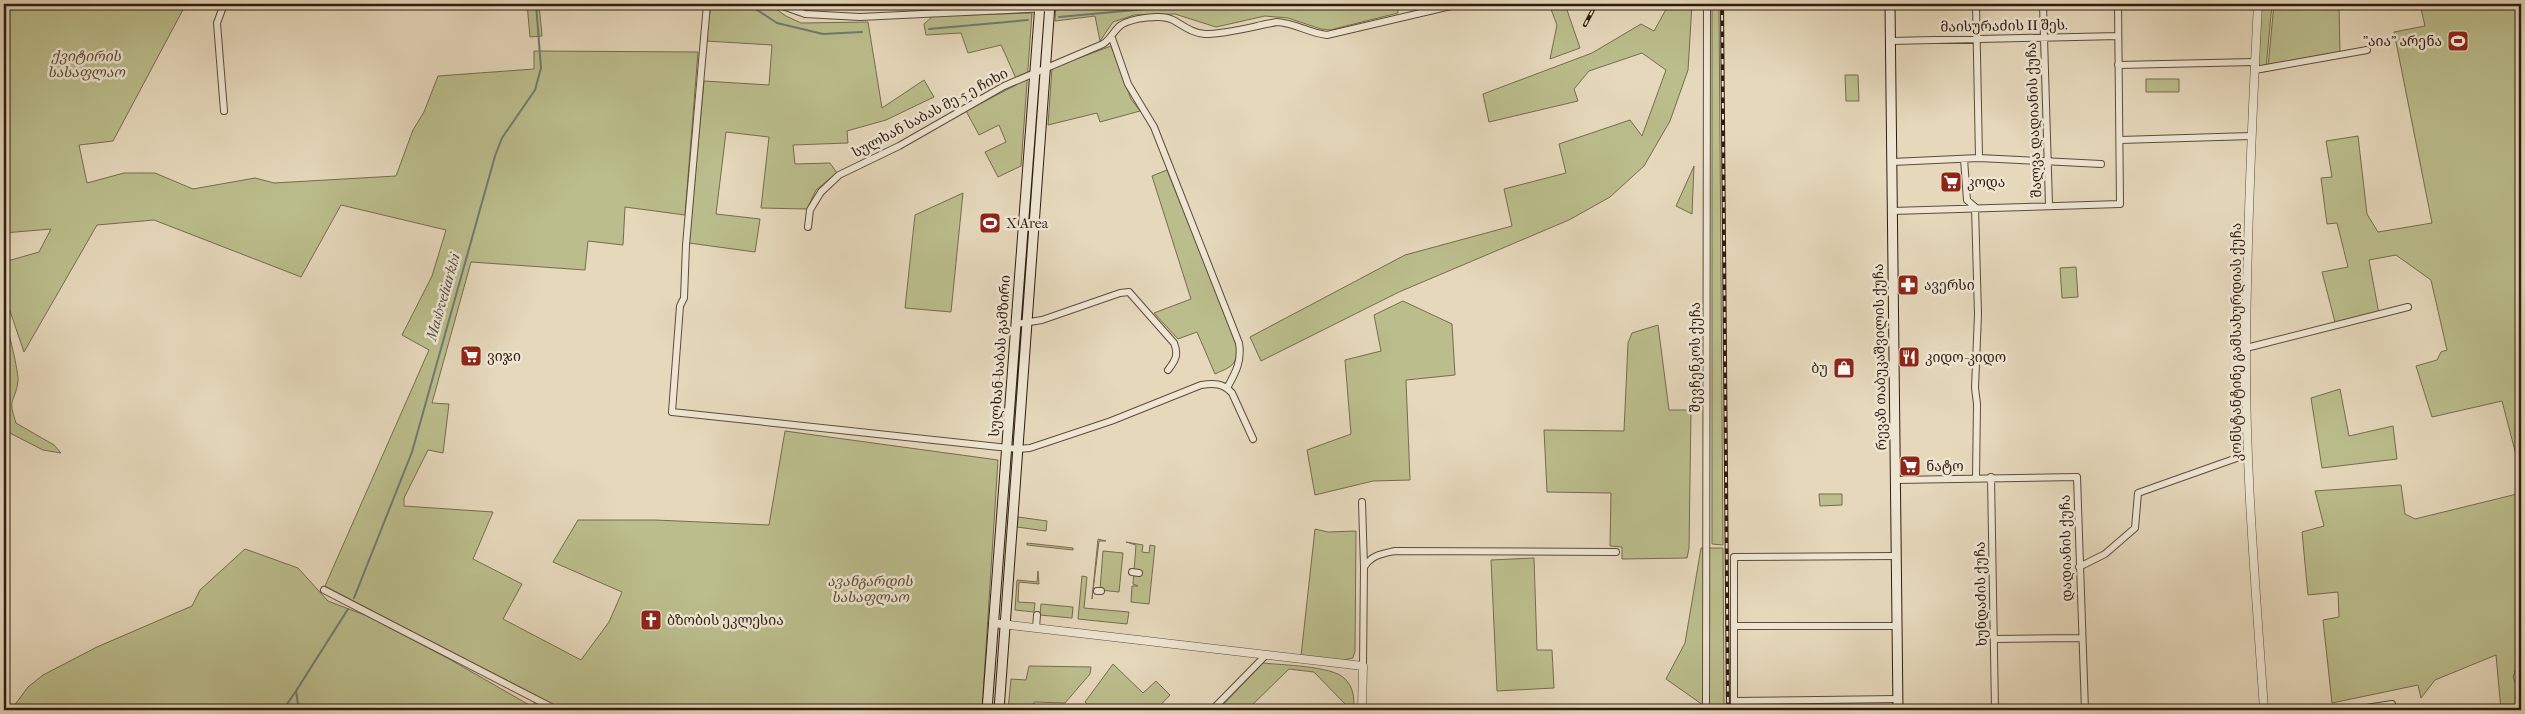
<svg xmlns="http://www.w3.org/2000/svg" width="2525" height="714" viewBox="0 0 2525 714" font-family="'IM FELL French Canon','Noto Serif Georgian',serif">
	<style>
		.green { fill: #bbbd8c; stroke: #766c4e }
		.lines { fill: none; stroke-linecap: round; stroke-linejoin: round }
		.stream { stroke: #6f7a75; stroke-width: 2 }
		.minor-casing { stroke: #5e4b3b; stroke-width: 8 }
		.tertiary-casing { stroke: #5e4b3b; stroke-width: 9 }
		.secondary-casing { stroke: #311c10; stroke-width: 11 }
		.minor { stroke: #eee6d3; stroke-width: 6 }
		.tertiary { stroke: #eee6d3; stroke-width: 8 }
		.secondary { stroke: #eee6d3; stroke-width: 9 }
		.rail-casing { stroke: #311c10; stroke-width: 4 }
		.rail { stroke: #eee6d3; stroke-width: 2; stroke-dasharray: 5.5; stroke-linecap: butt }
		.labels { text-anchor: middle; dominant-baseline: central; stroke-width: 5; stroke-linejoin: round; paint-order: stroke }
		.street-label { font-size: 14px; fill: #311c10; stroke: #eee6d3 }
		.poi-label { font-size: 14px; fill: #311c10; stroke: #eee6d3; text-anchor: start }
		.park-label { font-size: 14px; font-style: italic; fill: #5a4c35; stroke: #eee6d3 }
		.water-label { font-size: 15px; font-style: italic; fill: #504b42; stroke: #eee6d3 }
	</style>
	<rect width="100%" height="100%" fill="#e5d8bb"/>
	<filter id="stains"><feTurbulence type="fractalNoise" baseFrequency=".004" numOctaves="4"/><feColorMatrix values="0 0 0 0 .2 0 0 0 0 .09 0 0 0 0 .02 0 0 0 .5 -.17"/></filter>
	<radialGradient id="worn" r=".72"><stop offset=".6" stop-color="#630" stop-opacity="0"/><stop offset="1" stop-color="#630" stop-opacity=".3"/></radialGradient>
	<path class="green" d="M4 4H186L113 141 79 145 87 183 124 173H155L193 189 255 178 274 183 396 176 413 130 424 112 438 76 534 69V51L698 52 685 215 625 207 623 245 588 241 585 270 471 262 432 403 449 404 443 453 428 450 404 498V506L493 512 473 559 522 584 503 619 581 660 609 622 622 592 553 562 578 520H655L769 525 785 431 998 460 982 710H11L28 687 43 675 97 647 192 606 200 590 245 549 298 568 328 601 367 616 451 660 531 706 541 699 325 586 429 350 402 335 432 276 446 230 341 205 301 277 154 220 97 225 24 352 8 305 4 302V262L39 252 51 229 4 233Z
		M527 4H539L542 36 530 37Z
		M711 4H769L786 16 801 23 868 22 882 108 924 80 934 97 886 120 847 131 848 143 793 145 795 164 830 163 837 173 816 190 807 209 761 208 769 137 726 132 716 214 760 219 755 252 689 243 704 81 769 85 772 45 706 41Z
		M1056 4H1398V13L1330 30 1321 29 1288 18 1265 16 1216 27 1175 14 1134 15 1113 22 1100 41 1095 16 1055 21Z
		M1549 4H1565L1580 48 1550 59 1557 25Z
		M1669 4H1692L1688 70 1670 121 1644 166 1610 197 1569 220 1399 292 1261 361 1250 337 1405 255 1512 226 1504 189 1566 173 1559 144 1630 120 1642 136 1666 70 1642 53 1589 71 1574 89 1578 101 1489 122 1483 94 1592 53 1641 24 1654 31Z
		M1712 4H1719L1723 545 1712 544Z
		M2258 4H2272L2266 68 2255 70Z
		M2274 4 2339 7 2340 54 2268 67Z
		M2420 4H2521V474L2502 401 2432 417 2416 366 2437 360 2441 352 2447 350 2431 280 2396 255 2369 260 2379 314 2336 326 2322 272 2348 267 2337 223 2327 224 2321 178 2332 177 2326 141 2358 136 2367 214 2378 232 2432 223 2394 32 2425 26Z
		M1032 13 1021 166 998 177 985 152 1006 142 999 125 979 135 966 111 1016 85 1015 76 1001 45 968 53 961 33 926 35 924 24 933 16Z
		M1111 46 1131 99 1140 111 1100 122 1097 113 1048 125 1052 68Z
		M1845 75H1858L1859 101H1846Z
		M2146 79H2179V92H2146Z
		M1694 166 1692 214 1676 206Z
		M1167 170 1237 342C1237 365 1235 365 1215 374L1197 332 1178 339 1154 313 1191 299 1152 176Z
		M963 193 951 312 905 308 915 215Z
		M2076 267 2078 297 2062 298 2060 268Z
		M1403 301 1452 324 1455 375 1406 380 1410 480 1373 481 1315 495 1307 450 1351 434 1345 360 1381 351 1374 315Z
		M4 319C8 326 19 374 18 381 15 404 7 396 16 423L54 445 61 453 43 450 4 430V371L9 364 4 337Z
		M1658 325 1669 410H1691L1689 548 1687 558 1622 559V547L1610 546 1611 493 1547 492 1544 430 1624 431 1628 343 1632 333Z
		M2340 389 2349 436 2393 426 2397 459 2322 468 2311 398Z
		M2401 485 2405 514 2415 519 2521 493V661L2517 665 2513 677 2521 697V710H2501L2496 655 2435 680 2421 698 2418 685 2332 703 2323 620 2339 617 2338 592 2308 595 2302 532 2324 526 2315 491Z
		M1819 494H1842V505L1820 506Z
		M1018 517 1047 521 1046 531 1017 527Z
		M1315 529 1328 532 1356 531 1355 651 1353 658 1343 660 1301 656Z
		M1098 539 1106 541H1099L1092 599Z
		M1126 542 1143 545 1142 552 1149 553 1150 545 1155 546 1149 604 1131 602 1132 586H1138L1133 584 1136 545Z
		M1027 543 1073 548V550L1027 545Z
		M1701 548H1723L1724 710H1711V707L1703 705 1666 679 1685 643Z
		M1103 551 1123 553 1119 592 1100 590Z
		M1534 558 1537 650H1552L1554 688 1497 691 1491 560Z
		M1038 571 1039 584 1019 582 1018 602 1035 603 1034 612 1015 610 1017 580 1037 582Z
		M1082 576 1087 577 1084 608 1129 612 1127 624 1078 619Z
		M1041 604 1073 607 1072 618 1040 615Z
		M1263 663C1281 665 1332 666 1344 678 1354 687 1354 698 1354 710H1339L1345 704 1314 672 1289 669 1247 710H1218Z
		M1113 664 1143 693 1156 681 1170 695 1156 710H1093L1085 702Z
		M1029 666 1091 667 1090 674 1065 703 1034 702V710H1008L1011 679 1026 680Z"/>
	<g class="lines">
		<path class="stream" d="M748 4 777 23 823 34 862 32
			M1059 17 1200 4
			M929 29 1028 20
			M354 598 412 452 495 156 502 138 535 90 541 68 536 4
			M298 704 296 691 348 609
			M283 710 296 691"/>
		<g class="minor-casing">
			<path id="minor" d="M224 4 217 23 224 111
				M707 4 686 245 684 298 680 306 672 412 1018 449 1030 448 1111 421 1201 385C1214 383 1223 383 1232 393L1253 439
				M777 4 805 14 860 17 1050 8
				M1976 4 1979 158
				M2043 4 2049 205
				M1112 38 1128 84 1154 127 1239 343C1242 361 1236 372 1227 388
				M1890 41 2118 36
				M2118 65 2255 62
				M2255 70 2367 50
				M2120 140 2251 136
				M1964 159 1967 200 1975 207 1978 314 1975 388 1977 404 1976 478
				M1892 162 1979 158 2101 164
				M1892 211 2120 204 2118 4
				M808 227 810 210 821 192 839 175 899 146 1004 86 1103 44C1111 39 1114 30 1121 25 1132 18 1162 14 1173 20 1184 26 1192 33 1205 34 1228 34 1254 26 1277 22 1295 23 1309 33 1327 35L1455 5
				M1016 324 1042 320 1120 293 1129 292 1174 343C1179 355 1175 361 1168 370
				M2246 348 2408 307
				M1991 477 1995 710
				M1895 480 2077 477 2085 710
				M1362 502 1364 567
				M2079 567 2105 554 2135 528 2138 493 2248 454
				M1132 572 1139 573
				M324 590 557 710
				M1097 591H1101
				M1734 626H1897
				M1036 628 1037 615
				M1994 639 2081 638
				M1363 666 1364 567C1372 555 1381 554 1395 551L1616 552
				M1734 701 1898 699
				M1212 710 1266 655
				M1706 710 1707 4
				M1734 710V557L1896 556
				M2353 710 2392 704"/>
		</g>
		<g class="tertiary-casing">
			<path id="tertiary" d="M2258 4C2252 118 2247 233 2246 348 2245 469 2256 590 2264 710
				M993 623 1363 666 1362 710"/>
		</g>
		<g class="secondary-casing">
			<path id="secondary" d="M1890 4 1898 710
				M987 710 1040 4
				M999 710 1050 4"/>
		</g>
		<use href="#minor" class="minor"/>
		<use href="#tertiary" class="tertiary"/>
		<use href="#secondary" class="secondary"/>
		<g class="rail-casing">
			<path id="rail" d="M1722 4 1728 710
				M1585 25 1596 4"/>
		</g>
		<use href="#rail" class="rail"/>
	</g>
	<defs>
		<g id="stadium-square" transform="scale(1.125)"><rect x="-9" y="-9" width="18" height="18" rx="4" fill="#8f2418" stroke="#eee6d3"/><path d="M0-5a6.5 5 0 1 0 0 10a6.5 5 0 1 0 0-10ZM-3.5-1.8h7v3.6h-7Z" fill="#fff"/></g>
		<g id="supermarket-square" transform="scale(1.125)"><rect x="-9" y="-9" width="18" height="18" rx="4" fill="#8f2418" stroke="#eee6d3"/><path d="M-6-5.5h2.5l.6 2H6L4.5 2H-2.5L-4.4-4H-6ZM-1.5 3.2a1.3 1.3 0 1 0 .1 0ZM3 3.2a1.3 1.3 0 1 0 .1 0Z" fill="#fff"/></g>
		<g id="pharmacy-square" transform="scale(1.125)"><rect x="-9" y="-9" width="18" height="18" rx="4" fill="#8f2418" stroke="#eee6d3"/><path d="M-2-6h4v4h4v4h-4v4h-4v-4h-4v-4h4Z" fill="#fff"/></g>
		<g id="restaurant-square" transform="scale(1.125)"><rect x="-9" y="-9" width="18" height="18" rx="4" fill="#8f2418" stroke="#eee6d3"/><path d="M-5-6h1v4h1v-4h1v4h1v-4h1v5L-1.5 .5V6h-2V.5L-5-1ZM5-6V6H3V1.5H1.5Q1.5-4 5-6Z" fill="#fff"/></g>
		<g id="shop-square" transform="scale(1.125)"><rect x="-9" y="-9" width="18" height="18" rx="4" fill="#8f2418" stroke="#eee6d3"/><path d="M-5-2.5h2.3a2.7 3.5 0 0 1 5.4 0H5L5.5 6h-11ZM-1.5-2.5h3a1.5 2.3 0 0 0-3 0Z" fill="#fff"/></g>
		<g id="church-square" transform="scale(1.125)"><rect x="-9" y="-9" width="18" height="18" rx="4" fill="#8f2418" stroke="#eee6d3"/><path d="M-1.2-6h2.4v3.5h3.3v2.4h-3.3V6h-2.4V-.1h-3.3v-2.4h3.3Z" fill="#fff"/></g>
	</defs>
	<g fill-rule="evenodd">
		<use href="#stadium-square" x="2458" y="41"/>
		<use href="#supermarket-square" x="1951" y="182"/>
		<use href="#stadium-square" x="990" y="223"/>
		<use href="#pharmacy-square" x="1908" y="285"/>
		<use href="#supermarket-square" x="471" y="356"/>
		<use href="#restaurant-square" x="1909" y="357"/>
		<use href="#shop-square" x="1844" y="368"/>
		<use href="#supermarket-square" x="1910" y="466"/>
		<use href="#church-square" x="651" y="620"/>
	</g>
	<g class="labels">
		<g class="street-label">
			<text transform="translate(2004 26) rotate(-1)">მაისურაძის II შეს.</text>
			<text transform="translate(930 113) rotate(-28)">სულხან საბას მე-5 ე ჩიხი</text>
			<text transform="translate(2034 120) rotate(-92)">შალვა დადიანის ქუჩა</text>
			<text transform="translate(2236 342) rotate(-90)">კონსტანტინე გამსახურდიას ქუჩა</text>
			<text transform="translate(1000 356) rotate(-86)">სულხან-საბას გამზირი</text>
			<text transform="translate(1695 357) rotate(-90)">შევჩენკოს ქუჩა</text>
			<text transform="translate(1880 357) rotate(-91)">რევაზ თაბუკაშვილის ქუჩა</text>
			<text transform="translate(2066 548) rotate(-91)">დადიანის ქუჩა</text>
			<text transform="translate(1981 594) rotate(-91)">ხუნდაძის ქუჩა</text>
		</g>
		<g class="poi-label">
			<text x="2442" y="41" text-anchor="end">"აია" არენა</text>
			<text x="1967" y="182">კოდა</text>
			<text x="1006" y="223">X Area</text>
			<text x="1924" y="285">ავერსი</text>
			<text x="487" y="356">ვიჯი</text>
			<text x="1925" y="357">კიდო-კიდო</text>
			<text x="1828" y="368" text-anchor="end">ბუ</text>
			<text x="1926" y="466">ნატო</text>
			<text x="667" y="620">ბზობის ეკლესია</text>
		</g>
		<g class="park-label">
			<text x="86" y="56">ქვიტირის<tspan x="86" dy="16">სასაფლაო</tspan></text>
			<text x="870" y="581">ავანგარდის<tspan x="870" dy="16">სასაფლაო</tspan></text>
		</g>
		<g class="water-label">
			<text transform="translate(443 297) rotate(-74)">Mashveliarkhi</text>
		</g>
	</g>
	<rect width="2525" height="714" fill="none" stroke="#e5d8bb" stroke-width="20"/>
	<rect x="5" y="5" width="2515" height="704" fill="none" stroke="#311c10" stroke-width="2.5"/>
	<rect x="10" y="10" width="2505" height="694" fill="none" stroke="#311c10"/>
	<rect width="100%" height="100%" filter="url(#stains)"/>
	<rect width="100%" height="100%" fill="url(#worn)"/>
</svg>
